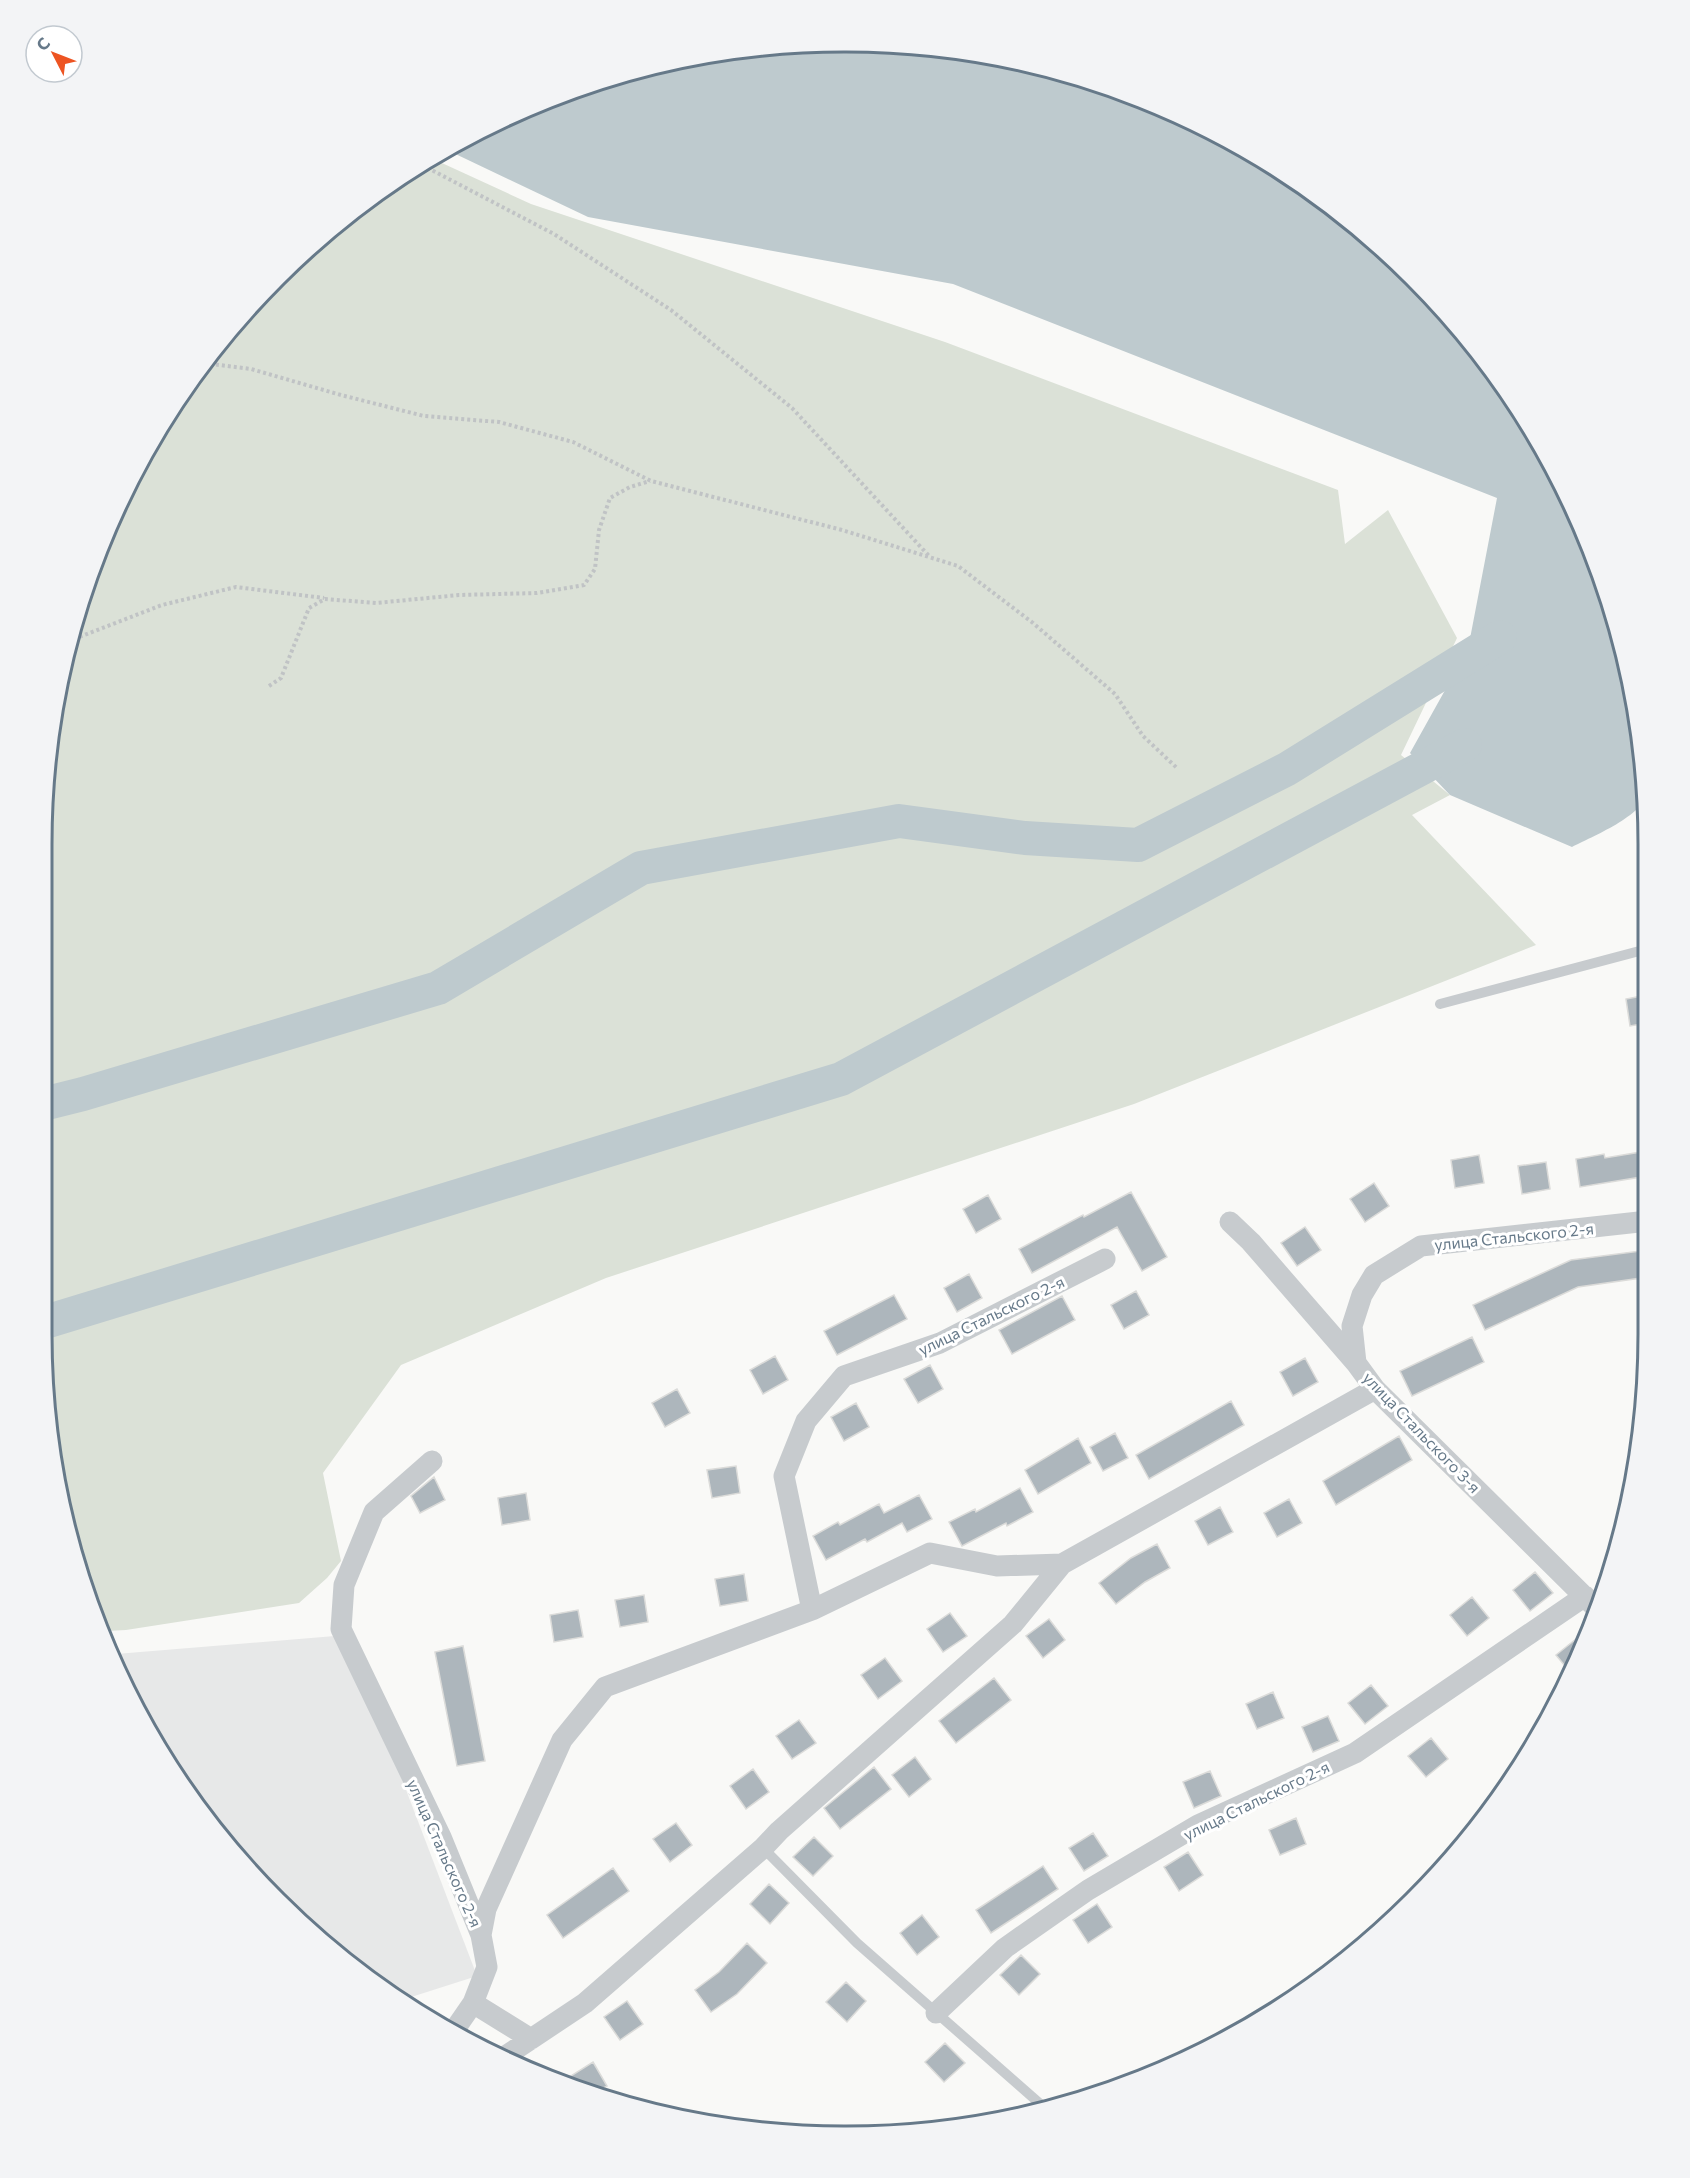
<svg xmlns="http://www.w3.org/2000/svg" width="1690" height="2178" viewBox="0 0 1690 2178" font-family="Commissioner,sans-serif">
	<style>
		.built { fill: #e7e8e8 }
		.green { fill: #dbe1d7 }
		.water { fill: #becace }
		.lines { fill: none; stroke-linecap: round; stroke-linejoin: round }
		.river { stroke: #becace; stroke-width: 34 }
		.building { fill: #adb6bc; stroke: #dbdbd9; stroke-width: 1.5 }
		.path { stroke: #c0c3c5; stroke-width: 4; stroke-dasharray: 3 3; stroke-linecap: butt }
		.service { stroke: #c7cbce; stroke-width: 10 }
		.minor { stroke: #c7cbce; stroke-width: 21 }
		.labels { text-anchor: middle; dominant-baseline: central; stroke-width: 6; stroke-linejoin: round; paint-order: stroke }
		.street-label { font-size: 16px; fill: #667989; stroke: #fff }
		.rim { fill: none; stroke: #667989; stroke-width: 3 }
	</style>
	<rect width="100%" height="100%" fill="#f9f9f7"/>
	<path class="built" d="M347 1635 477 1976 405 1999 277 1901 150 1735 116 1654Z"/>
	<path class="green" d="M431 158 531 204 945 342 1338 490 1345 544 1388 510 1457 638 1401 755 1450 795 1412 815 1536 945 1134 1104 606 1278 401 1365 323 1473 341 1561 327 1578 299 1603 126 1630 107 1631 69 1541 42 1333 44 793 85 587 149 444 208 356 315 242Z"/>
	<path class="water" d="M897 44 1052 69 1200 125 1334 208 1448 315 1540 443 1605 587 1646 792C1646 815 1591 837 1572 847L1450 795 1410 753 1468 649 1497 498 953 284 588 217 445 149 587 85 740 49Z"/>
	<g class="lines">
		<path class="river" d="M43 1104 83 1094 438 988 641 868 899 821 1025 838 1138 845 1287 769 1500 637
			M42 1323 841 1079 1465 745"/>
	</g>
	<path class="building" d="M1647 995V1023L1630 1026 1626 999Z
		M1647 1151V1176L1580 1187 1576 1159 1604 1154 1605 1158Z
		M1479 1155 1484 1183 1455 1188 1451 1160Z
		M1546 1162 1550 1189 1522 1194 1518 1166Z
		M1374 1183 1389 1206 1365 1222 1350 1199Z
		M1131 1192 1167 1257 1142 1271 1117 1227 1032 1273 1019 1249 1083 1215 1084 1217Z
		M988 1195 1001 1219 976 1233 963 1209Z
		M1305 1227 1321 1250 1297 1266 1281 1243Z
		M1648 1250V1277L1578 1287 1485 1330 1473 1305 1571 1260Z
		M969 1274 982 1298 957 1312 944 1288Z
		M1136 1291 1149 1315 1124 1329 1111 1305Z
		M894 1295 907 1319 837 1355 824 1331Z
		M1062 1296 1075 1320 1012 1354 999 1330Z
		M1472 1337 1484 1362 1412 1396 1400 1371Z
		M775 1356 788 1380 763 1394 750 1370Z
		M1305 1358 1318 1382 1293 1396 1280 1372Z
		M930 1365 943 1389 918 1403 904 1379Z
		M677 1389 690 1413 665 1427 652 1403Z
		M1231 1401 1244 1425 1149 1479 1136 1455Z
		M856 1403 869 1427 844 1441 831 1417Z
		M1115 1433 1128 1458 1103 1471 1090 1447Z
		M1399 1436 1412 1460 1336 1505 1323 1481Z
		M1078 1438 1091 1463 1038 1494 1025 1470Z
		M736 1466 740 1493 712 1498 707 1470Z
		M434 1477 445 1500 420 1513 411 1496Z
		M1020 1488 1033 1512 1007 1526 1006 1523 962 1546 949 1522 975 1509 976 1512Z
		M526 1493 530 1520 502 1525 498 1498Z
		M919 1495 932 1519 907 1532 902 1523 867 1542 865 1539 826 1560 813 1536 838 1522 840 1525 879 1504 884 1513Z
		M1289 1499 1302 1523 1277 1537 1264 1513Z
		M1220 1507 1233 1532 1208 1545 1195 1521Z
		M1157 1544 1170 1568 1145 1582 1116 1604 1099 1583 1131 1558Z
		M1535 1572 1553 1593 1530 1611 1513 1590Z
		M744 1574 748 1601 720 1606 715 1579Z
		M644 1595 648 1622 620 1627 615 1600Z
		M1472 1597 1489 1618 1467 1636 1450 1615Z
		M578 1610 583 1637 554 1642 550 1615Z
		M950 1613 967 1636 943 1652 927 1629Z
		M1049 1619 1065 1640 1043 1658 1026 1636Z
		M1591 1627 1587 1641 1570 1672 1556 1655Z
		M463 1646 485 1761 457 1766 435 1652Z
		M885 1658 902 1681 878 1699 861 1675Z
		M994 1678 1011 1700 956 1743 939 1721Z
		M1371 1685 1388 1706 1365 1724 1348 1703Z
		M1273 1692 1284 1718 1257 1729 1246 1704Z
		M1328 1716 1339 1741 1313 1752 1302 1727Z
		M799 1720 816 1743 792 1759 776 1736Z
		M1431 1738 1448 1759 1426 1777 1408 1756Z
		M915 1757 931 1779 909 1797 892 1775Z
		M874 1767 891 1789 840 1829 824 1808Z
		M753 1769 769 1792 746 1809 730 1786Z
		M1210 1771 1221 1796 1194 1808 1183 1782Z
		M1296 1818 1306 1844 1280 1855 1269 1830Z
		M676 1823 692 1845 670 1862 653 1839Z
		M1093 1833 1108 1856 1084 1871 1069 1848Z
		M814 1837 833 1856 813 1876 793 1857Z
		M1188 1852 1203 1875 1179 1891 1164 1867Z
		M1043 1866 1058 1889 991 1933 976 1910Z
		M613 1868 629 1891 563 1938 547 1915Z
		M769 1884 789 1903 770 1924 750 1904Z
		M1097 1904 1112 1927 1088 1943 1073 1920Z
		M922 1915 939 1937 917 1955 900 1933Z
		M747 1943 767 1963 737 1994 711 2012 695 1990 719 1972Z
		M1021 1955 1040 1974 1019 1995 1000 1975Z
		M846 1982 866 2001 847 2022 826 2002Z
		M627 2001 643 2024 620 2040 604 2017Z
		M945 2043 965 2063 944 2082 925 2062Z
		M593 2062 607 2086 597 2092 566 2079Z"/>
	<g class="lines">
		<path class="path" d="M422 165 554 234 671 310 792 408 930 557
			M204 363 251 369 341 395 424 416 499 422 573 442 651 481 842 530 958 566 1033 623 1115 694 1143 736 1178 769
			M74 639 162 605 236 587 324 598
			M269 686 281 678 309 608 325 599 376 603 459 595 537 593 584 585 595 569 599 530 610 498 630 487 650 481"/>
		<path class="service" d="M1440 1004 1647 949
			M763 1848 857 1943 1046 2109"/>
		<path class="minor" d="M1230 1222 1251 1242 1356 1363 1375 1389 1596 1608
			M1356 1363 1352 1326 1362 1295 1374 1275 1421 1246 1648 1221
			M432 1461 374 1512 344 1585 341 1629 441 1837 481 1935 487 1967 473 2003 453 2032
			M812 1610 784 1476 806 1421 844 1376 940 1343 1105 1259
			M481 1935 486 1909 562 1740 605 1687 812 1610 930 1553 997 1566 1062 1564
			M473 2003 531 2039
			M936 2013 1005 1948 1088 1890 1198 1825 1355 1753 1585 1596
			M507 2055 585 2003 763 1848 779 1831 1013 1624 1062 1564 1375 1389"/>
	</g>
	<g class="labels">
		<g class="street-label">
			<text transform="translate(1514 1236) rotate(-6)">улица Стальского 2-я</text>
			<text transform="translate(991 1315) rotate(-26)">улица Стальского 2-я</text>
			<text transform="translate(1422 1432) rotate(46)">улица Стальского 3-я</text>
			<text transform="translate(1256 1800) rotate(-26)">улица Стальского 2-я</text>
			<text transform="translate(445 1853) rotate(66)">улица Стальского 2-я</text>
		</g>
	</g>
	<path d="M0 0H1690V2178H0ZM844 52H846A792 792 0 0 1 1638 844V1334A792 792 0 0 1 846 2126H844A792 792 0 0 1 52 1334V844A792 792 0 0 1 844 52Z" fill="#f3f4f6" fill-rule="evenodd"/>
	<path class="rim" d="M844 52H846A792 792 0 0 1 1638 844V1334A792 792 0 0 1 846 2126H844A792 792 0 0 1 52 1334V844A792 792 0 0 1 844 52Z"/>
	<g transform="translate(54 54) rotate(312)"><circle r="28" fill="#ffffff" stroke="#c2c9d0" stroke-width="1.5"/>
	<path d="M0-4.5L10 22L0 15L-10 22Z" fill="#ed5422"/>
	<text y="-9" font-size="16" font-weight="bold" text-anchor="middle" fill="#667989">С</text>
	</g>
</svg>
